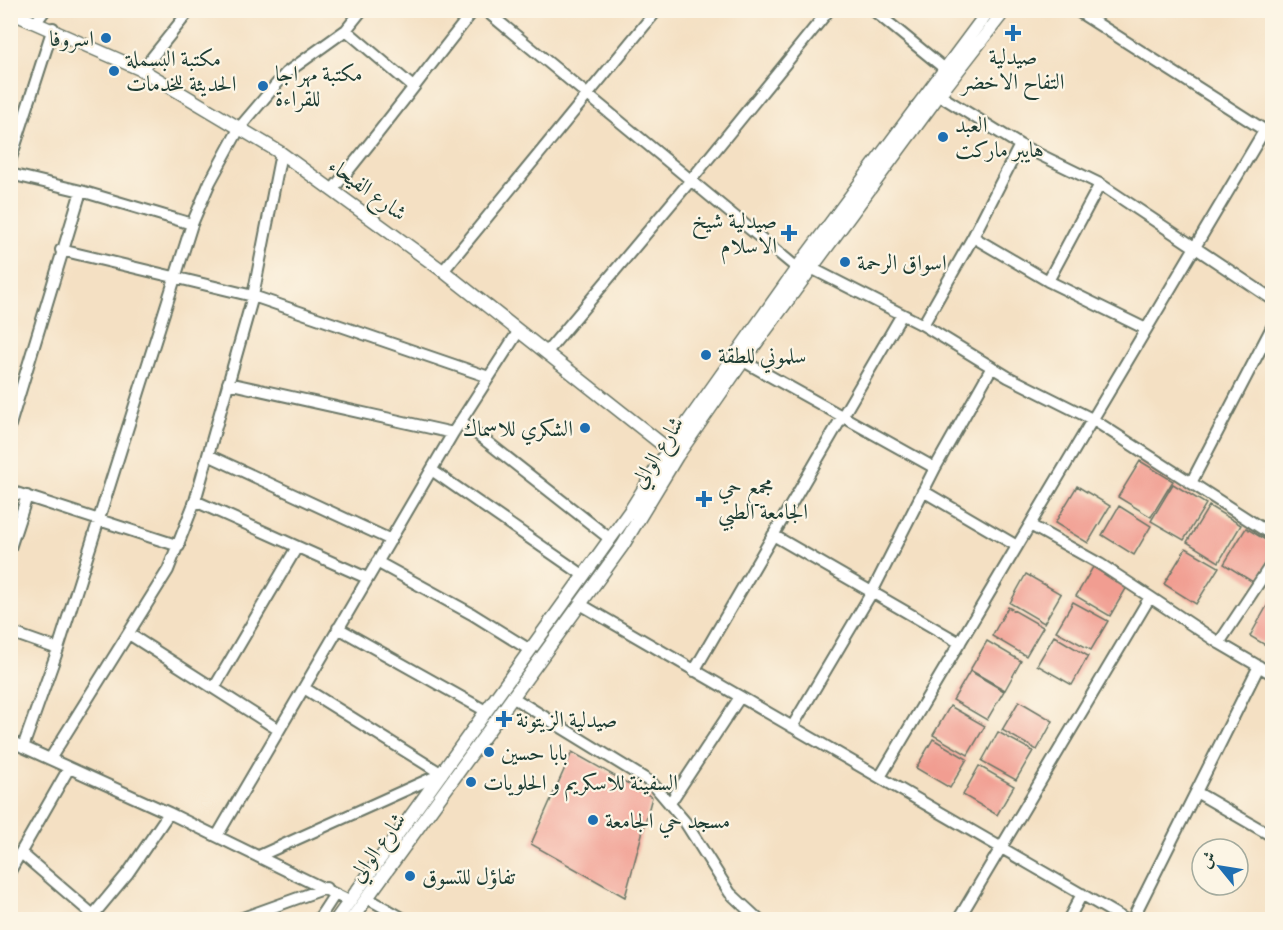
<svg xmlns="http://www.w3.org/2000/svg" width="1283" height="930" viewBox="0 0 1283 930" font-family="'IM FELL Great Primer',Amiri,serif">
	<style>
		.building { fill: #f19d91 }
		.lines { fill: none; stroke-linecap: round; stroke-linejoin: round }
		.minor-casing { stroke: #6a7666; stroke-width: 14 }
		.tertiary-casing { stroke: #6a7666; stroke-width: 15 }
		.minor { stroke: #fff; stroke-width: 10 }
		.tertiary { stroke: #fff; stroke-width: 12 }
		.poi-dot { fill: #1f6fb2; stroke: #fcf5e5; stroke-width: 2 }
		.labels { text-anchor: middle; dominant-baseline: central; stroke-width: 4.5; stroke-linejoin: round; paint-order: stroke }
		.poi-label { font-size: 22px; fill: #1f3d34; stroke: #fcf5e5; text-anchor: start }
		.street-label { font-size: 22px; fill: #1f3d34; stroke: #fcf5e5 }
	</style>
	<rect width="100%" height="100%" fill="#fcf5e5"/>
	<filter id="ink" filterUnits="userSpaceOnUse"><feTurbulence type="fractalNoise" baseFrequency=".0167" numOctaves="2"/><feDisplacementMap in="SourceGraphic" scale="12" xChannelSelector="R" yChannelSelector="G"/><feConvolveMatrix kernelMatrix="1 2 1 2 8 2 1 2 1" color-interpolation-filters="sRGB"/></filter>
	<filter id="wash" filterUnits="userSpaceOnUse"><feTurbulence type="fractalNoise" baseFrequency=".008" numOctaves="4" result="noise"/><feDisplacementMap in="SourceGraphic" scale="24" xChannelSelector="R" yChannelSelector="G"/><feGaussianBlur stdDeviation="1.35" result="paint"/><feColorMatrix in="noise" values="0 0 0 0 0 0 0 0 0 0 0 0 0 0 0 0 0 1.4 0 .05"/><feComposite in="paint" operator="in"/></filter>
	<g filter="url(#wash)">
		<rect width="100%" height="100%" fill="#f4e0c3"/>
		<g id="blocks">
			<path class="building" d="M1140 461 1173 481 1151 517 1118 497Z
				M1173 484 1206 504 1184 540 1151 521Z
				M1077 486 1110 506 1088 543 1055 523Z
				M1119 506 1151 526 1134 555 1102 535Z
				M1209 506 1241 525 1219 562 1187 542Z
				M1246 528 1272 544V557L1256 584 1224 564Z
				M1186 548 1219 567 1196 604 1164 584Z
				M1093 567 1127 587 1110 616 1076 596Z
				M1026 574 1061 594 1044 623 1010 603Z
				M1272 597V649L1250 636Z
				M1073 602 1108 621 1091 650 1056 631Z
				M1008 607 1043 627 1026 656 992 636Z
				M1054 636 1088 656 1072 685 1037 665Z
				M987 641 1021 661 1005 690 970 670Z
				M970 671 1004 691 987 720 953 700Z
				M1019 701 1053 721 1037 750 1002 730Z
				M950 706 985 726 968 755 933 735Z
				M998 732 1033 751 1016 780 982 761Z
				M933 739 967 759 950 788 916 768Z
				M572 752 652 797 625 897 531 844Z
				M979 766 1014 786 997 815 963 795Z"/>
		</g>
	</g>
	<g filter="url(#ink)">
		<use href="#blocks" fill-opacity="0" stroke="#6a7666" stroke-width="1.5"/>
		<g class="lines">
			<g class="minor-casing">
				<path id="minor" d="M485 10 797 268
					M873 10 945 69
					M1076 10 1272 135
					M36 22 45 10
					M346 30 413 87
					M142 70 190 10
					M939 95 1020 145 1100 184 1272 299
					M10 161 53 28
					M10 174 81 191 192 224
					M333 189C382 130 426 70 474 10
					M973 237 1048 281 1146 329
					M61 250 253 296 489 377
					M811 268 923 325 1008 377 1092 419 1272 535
					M443 271 657 10
					M1048 281 1100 184
					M923 325 973 237 1020 145
					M546 353 691 180 829 10
					M743 361 935 468
					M228 383 453 433
					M462 422 609 538
					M10 425 81 191
					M208 455 391 540
					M433 471 583 575
					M1191 483 1272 327
					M10 491 179 546
					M923 491 1017 546
					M195 501 367 578
					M1030 525 1100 564 1150 597
					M773 535 960 643
					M10 548 27 496
					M377 562 472 614 530 650
					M580 604 1126 920
					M338 628 486 711
					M10 632 58 649
					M129 634 279 730
					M1219 643 1272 563
					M694 671 901 316
					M214 688 297 547
					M304 688 442 774
					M512 697 652 783 685 822 730 893 759 920
					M792 727 872 592 935 468 992 367
					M10 741 169 813 349 901
					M23 747 58 649 192 224 210 182 240 127 286 73 346 30 362 10
					M50 759 168 570 195 501 253 296 281 153
					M880 777 1264 131
					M1196 792 1272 836
					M670 803 740 697
					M217 836 453 433 518 332
					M21 853 99 920
					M259 856 441 774
					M10 871 69 768
					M367 898 406 920
					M94 914 128 873 169 813
					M237 920 326 888
					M318 920 335 894
					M958 920 1150 597 1219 643 1272 674
					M1068 920 1082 894
					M1132 920 1259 666"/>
			</g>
			<g class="tertiary-casing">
				<path id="tertiary" d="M10 12 142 70 281 153 443 271 673 453
					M336 920 630 511 668 450 797 268 989 10
					M351 920 623 545 677 456 743 361 939 95 1005 10"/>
			</g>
			<use href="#minor" class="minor"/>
			<use href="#tertiary" class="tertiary"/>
		</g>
	</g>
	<g class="poi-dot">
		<path d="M1010 24h6v6h6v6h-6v6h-6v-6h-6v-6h6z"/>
		<circle cx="106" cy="38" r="6"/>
		<circle cx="114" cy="71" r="6"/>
		<circle cx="263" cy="86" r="6"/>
		<circle cx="943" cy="137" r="6"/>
		<path d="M786 224h6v6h6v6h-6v6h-6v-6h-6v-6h6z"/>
		<circle cx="845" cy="262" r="6"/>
		<circle cx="706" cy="355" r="6"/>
		<circle cx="585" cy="428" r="6"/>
		<path d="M701 490h6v6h6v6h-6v6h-6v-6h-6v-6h6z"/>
		<path d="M501 710h6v6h6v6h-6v6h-6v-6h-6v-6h6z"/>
		<circle cx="489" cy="752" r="6"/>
		<circle cx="471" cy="782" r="6"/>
		<circle cx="593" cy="820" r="6"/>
		<circle cx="410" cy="876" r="6"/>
	</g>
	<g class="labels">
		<g class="poi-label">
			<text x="94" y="38" text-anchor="end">اسروفا</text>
			<text x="1013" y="56" text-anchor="middle">صيدلية<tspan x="1013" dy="25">التفاح الاخضر</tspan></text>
			<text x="126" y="58">مكتبة البسملة<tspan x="126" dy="25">الحديثة للخدمات</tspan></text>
			<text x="275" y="73">مكتبة مهراجا<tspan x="275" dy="25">للقراءة</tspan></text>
			<text x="955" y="124">العبد<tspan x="955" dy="25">هايبر ماركت</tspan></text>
			<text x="777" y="220" text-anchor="end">صيدلية شيخ<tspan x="777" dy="25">الاسلام</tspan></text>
			<text x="857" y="262">اسواق الرحمة</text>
			<text x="718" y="355">سلموني للطقة</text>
			<text x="573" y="428" text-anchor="end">الشكري للاسماك</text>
			<text x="718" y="486">مجمع حي<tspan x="718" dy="25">الجامعة الطبي</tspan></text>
			<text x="516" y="719">صيدلية الزيتونة</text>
			<text x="501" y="752">بابا حسين</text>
			<text x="483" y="782">السفينة للاسكريم و الحلويات</text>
			<text x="605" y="820">مسجد حي الجامعة</text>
			<text x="422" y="876">تفاؤل للتسوق</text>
		</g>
		<g class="street-label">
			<text transform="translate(368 189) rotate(36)">شارع الفيحاء</text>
			<text transform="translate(657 452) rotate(-58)">شارع الوالي</text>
			<text transform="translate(377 847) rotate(-54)">شارع الوالي</text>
		</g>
	</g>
	<rect width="1283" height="930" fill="none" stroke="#fcf5e5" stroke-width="36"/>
	<g transform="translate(1220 867) rotate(300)"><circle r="28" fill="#fcf5e5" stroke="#a4ab9e" stroke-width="1.5"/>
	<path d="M0-4.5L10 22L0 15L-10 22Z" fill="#1f6fb2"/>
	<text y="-9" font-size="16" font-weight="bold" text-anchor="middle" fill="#1f3d34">ش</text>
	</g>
</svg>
